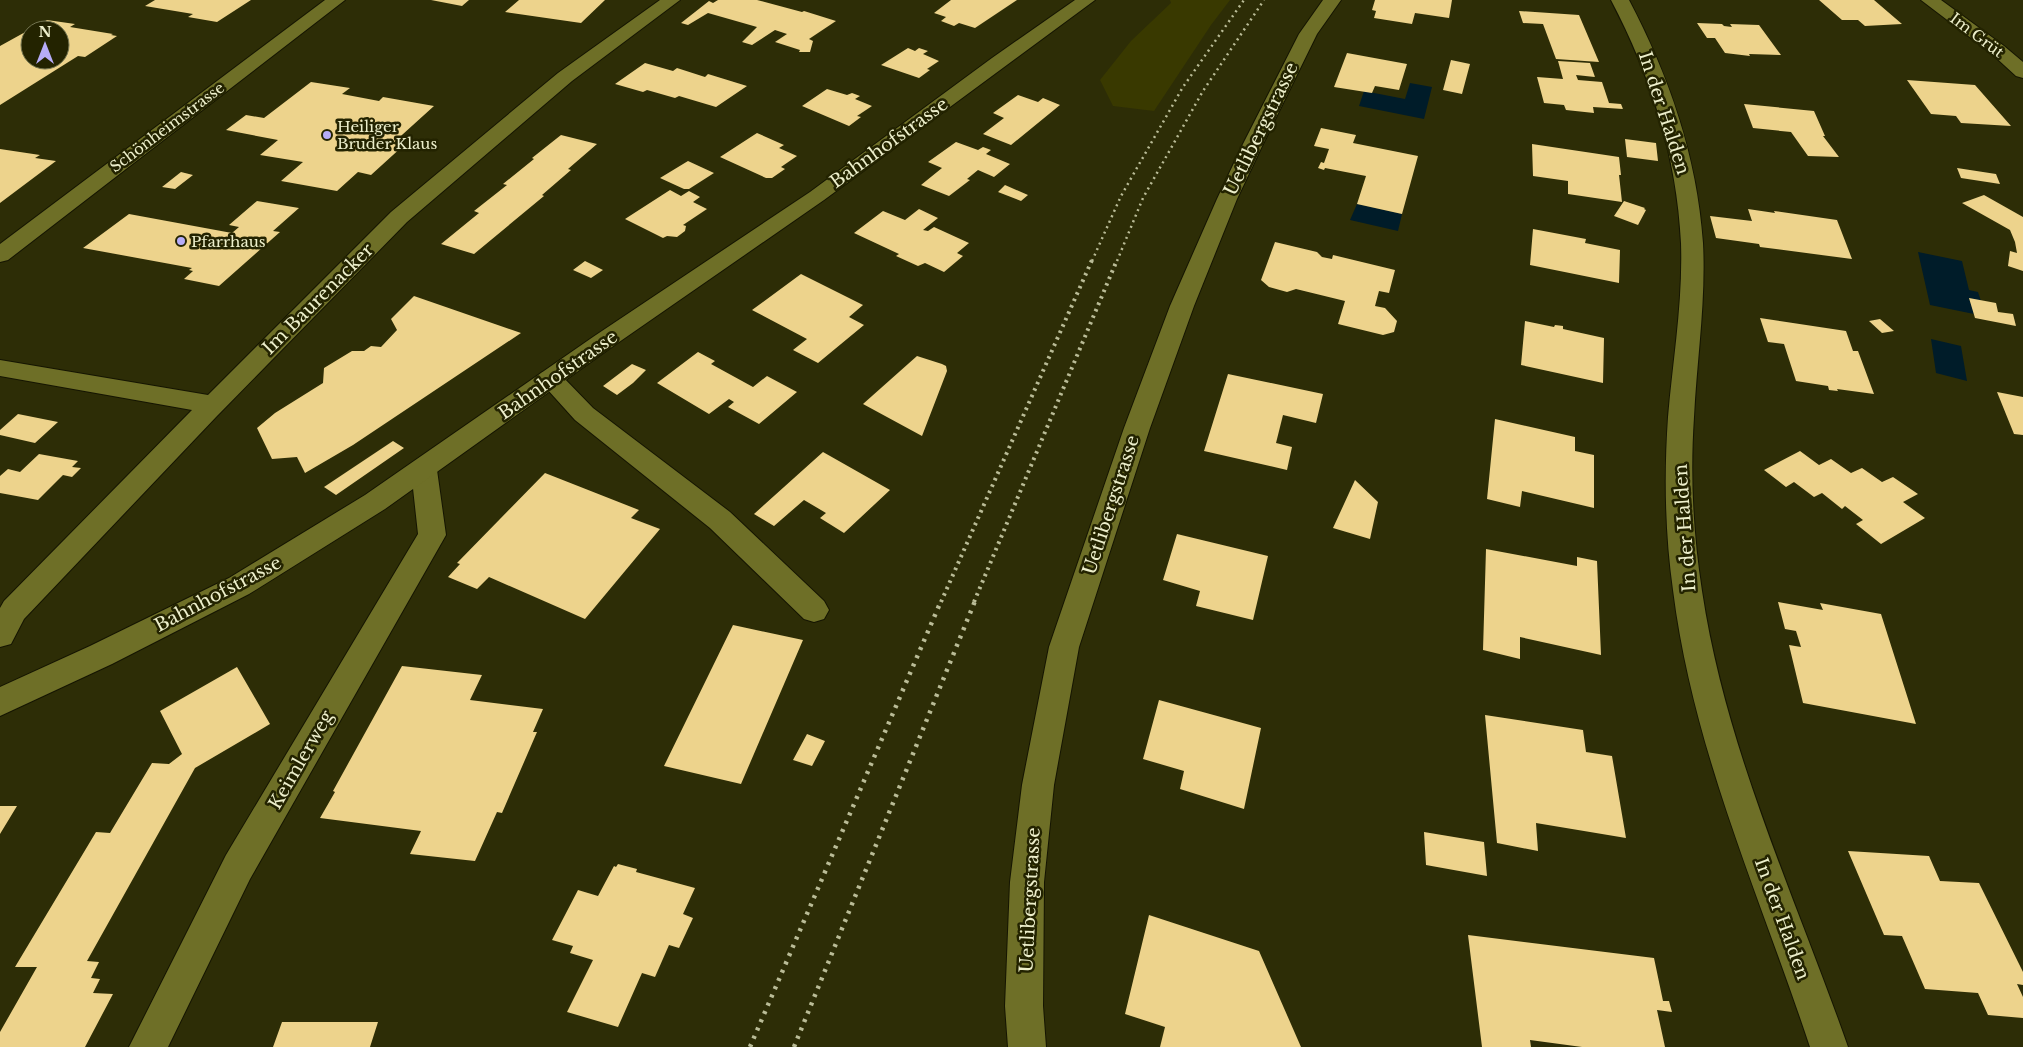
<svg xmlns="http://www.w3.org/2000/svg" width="2023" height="1047" viewBox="0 0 2023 1047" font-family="'Libre Baskerville',serif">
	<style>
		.green { fill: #393900 }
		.water { fill: #001c29 }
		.building { fill: #edd38c; fill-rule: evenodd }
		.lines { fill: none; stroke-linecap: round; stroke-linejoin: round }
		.service-casing { stroke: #151502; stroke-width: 2 }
		.minor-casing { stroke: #151502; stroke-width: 2 }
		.service { fill: #6e6f27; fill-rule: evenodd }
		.minor { fill: #6e6f27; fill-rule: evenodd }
		.rail-far2 { stroke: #babc97; stroke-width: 2.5; stroke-dasharray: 2 4; stroke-linecap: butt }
		.rail-far1 { stroke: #babc97; stroke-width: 4; stroke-dasharray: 2.5 4.5; stroke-linecap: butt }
		.rail { stroke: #babc97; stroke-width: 4.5; stroke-dasharray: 3 6; stroke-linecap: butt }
		.poi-dot { fill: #b6acf8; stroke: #232300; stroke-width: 2 }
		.labels { text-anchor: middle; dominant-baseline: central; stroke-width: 5; stroke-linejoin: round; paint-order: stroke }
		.far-street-label { font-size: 15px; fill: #edefcb; stroke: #232300 }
		.far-poi-label { font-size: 15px; fill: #edefcb; stroke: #232300; text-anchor: start }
		.street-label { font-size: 18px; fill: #edefcb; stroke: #232300 }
	</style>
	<rect width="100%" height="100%" fill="#2d2d06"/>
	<path class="green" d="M1170 0H1230L1211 25 1154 111 1113 106 1100 80 1131 41 1171 3Z"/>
	<path class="water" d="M1410 83 1432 87 1424 119 1359 106 1364 91 1405 99Z
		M1357 204 1402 214 1398 231 1350 220Z
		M1918 252 1962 261 1969 290 1978 292 1981 301 1969 298 1974 314 1930 305Z
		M1931 339 1961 346 1967 381 1936 373Z"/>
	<path class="building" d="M155 0H251L217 22 188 17 193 14 145 6Z
		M431 0H469L462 6Z
		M519 0H605L581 23 505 12Z
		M718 0H757L802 12 804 11 836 21 809 39 813 41 810 52H799L800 50 775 42 787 34 775 30 752 45 742 42 757 27 708 13 688 25 681 23 709 1 713 3Z
		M951 0H1017L975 28 959 23 954 26 941 21 946 17 934 13Z
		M1375 0H1452L1449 18 1415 13 1412 24 1374 18 1376 11 1372 10Z
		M1819 0H1874L1902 24 1865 26 1858 20H1842Z
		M1519 11 1579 15 1599 62 1556 59 1543 24 1523 23Z
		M47 20 75 24 70 27 113 34 111 35 117 36 85 57 78 56 0 105V46ZM30 30H60V60H30Z
		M1697 23 1722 24 1724 26 1732 27 1730 24 1759 25 1781 55 1749 54 1750 56 1725 53 1715 38H1707Z
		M908 48 915 51 919 48 928 51 923 54 939 61 927 69 930 70 919 78 881 65Z
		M1347 53 1407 64 1399 90 1375 86 1372 93 1334 87Z
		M1451 60 1470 64 1462 94 1443 90Z
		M1558 61 1590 63 1595 77 1576 75 1578 80 1602 82 1609 103 1621 104 1623 109 1593 107 1594 113 1566 110 1564 105 1544 103 1537 77 1563 79Z
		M645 63 673 71 677 68 705 77 708 74 747 86 716 107 679 96 675 98 647 90 643 92 615 84Z
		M1907 80 1975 85 2011 126 1961 123 1956 116 1931 114Z
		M311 82 350 88 342 94 379 101 383 97 434 106 392 144 404 145 371 175 358 172 337 191 281 181 303 162 260 155 278 140 226 130 246 115 264 118Z
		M827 89 847 95 852 93 860 96 855 99 872 106 857 116 861 117 849 126 802 106Z
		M1018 95 1038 102 1043 98 1060 105 1011 145 983 134 1004 118 993 113Z
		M1744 104 1814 111 1825 136H1823L1839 157 1808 156 1791 132 1753 128Z
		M1321 128 1356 135 1353 143 1418 156 1402 214 1357 204 1366 176 1325 168 1324 170 1318 168 1321 162 1324 163 1329 149 1314 146Z
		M757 133 784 145 779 148 797 156 781 167 785 169 772 178H766L720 157Z
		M561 135 597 144 568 169 571 170 542 195 544 196 474 254 441 244 479 213 474 211 507 185 503 184 534 159 532 158Z
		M1625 139 1656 143 1658 161 1627 157Z
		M956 142 978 150 983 147 991 150 986 154 1010 164 994 177 978 170 967 179 970 180 949 196 921 185 942 168 928 162Z
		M1532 144 1619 157 1621 175H1619L1622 202 1568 194V181L1533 176Z
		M0 149 40 155 35 158 56 161 0 203Z
		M688 161 714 173 689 189H684L660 178Z
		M1957 168 1996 174 2000 184 1961 178Z
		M181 172 193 175 175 189 162 187Z
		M1005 185 1028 195 1021 201 998 192Z
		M670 190 681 196 689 191 700 197 693 202 707 209 683 225 686 226 685 231 677 237 667 236 663 238 625 219Z
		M1984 195 2023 217V271L2008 266 2010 251 2017 253 2015 242 2010 230 1962 203Z
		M257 201 299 208 273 231 280 232 219 286 184 279 193 271 189 270 192 268 83 248 129 214 232 233 239 227 229 225Z
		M1624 201 1645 208 1644 209 1646 210 1638 225 1614 216Z
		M919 209 938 218 923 230 928 231 934 227 969 243 957 253 963 256 944 272 925 263 918 266 896 256 899 254 854 233 883 211 905 220Z
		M1748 209 1775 213 1774 211 1837 220 1852 259 1760 247 1759 244 1716 238 1710 216 1752 221Z
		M1533 229 1586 239 1585 243 1620 250 1619 283 1530 265Z
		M1275 242 1317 252 1322 257 1332 259 1333 255 1395 270 1389 293 1379 291 1375 306 1385 308 1397 321 1394 332 1383 335 1338 324 1345 301 1296 289 1287 292 1269 287 1261 280Z
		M585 261 603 270 591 278 573 270Z
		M801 274 863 305 849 317 864 325 818 363 793 350 807 339 752 310Z
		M414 296 521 333 353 445 305 473 297 457 272 459 257 428 275 413 323 383 324 368 352 351H364L371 346 381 347 397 330 391 319Z
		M1969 298 1996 303 1998 312 2013 314 2016 326 1975 318Z
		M1760 318 1846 331 1853 351H1858L1874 394 1837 389 1838 391 1829 390 1828 386 1796 381 1784 344 1768 342Z
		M1880 319 1894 331 1882 333 1869 321Z
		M1525 321 1554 327 1555 325 1563 326V329L1604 338 1603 383 1521 365Z
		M698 352 715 361 711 364 753 387 767 376 797 392 759 424 728 407 734 402 729 399 709 414 657 383Z
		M917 356 942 364 946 366 947 371 922 436 863 404Z
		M632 364 646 370 633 383 617 395 603 386Z
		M1228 374 1323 394 1316 423 1283 415 1276 443 1292 447 1287 470 1204 451Z
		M1997 392 2023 397V435L2014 434Z
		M18 414 58 422 35 443 0 435V430Z
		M1495 419 1575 437V451L1594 455V508L1522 491 1520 507 1487 499Z
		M393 441 404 448 336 495 324 487Z
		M1800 451 1819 465 1831 459 1851 473 1862 468 1882 482 1893 477 1918 494 1903 502 1925 518 1881 544 1856 524 1863 520 1845 506 1842 509 1822 493 1814 497 1794 482 1786 487 1764 470Z
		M823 452 890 490 844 533 820 518 826 513 804 500 774 526 754 514Z
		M39 454 78 461 72 467 81 468 72 477 63 475 38 500 0 493V476L8 469 20 472Z
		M545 473 639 510 631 518 660 529 585 619 489 577 477 589 448 577 460 564 457 563Z
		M1355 480 1378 502 1370 539 1333 528Z
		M1177 534 1268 556 1253 620 1196 606 1200 591 1163 580Z
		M1486 549 1577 566V557L1597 561 1601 655 1520 637V659L1483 650Z
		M1778 602 1823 610 1820 603 1881 614 1916 724 1803 703 1789 645 1801 647 1796 631 1785 629Z
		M733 625 803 640 741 784 664 766Z
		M402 666 482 675 470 700 543 709 533 732H537L502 813 497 812 475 861 410 854 421 831 320 818 335 792 333 791Z
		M237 667 270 724 195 768 87 961 99 962 91 978 100 979 93 993 113 994 85 1047H0V1032L37 967H15L96 832 110 833 152 763 169 764 182 754 160 711Z
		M1159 700 1261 728 1244 809 1180 789 1184 771 1143 759Z
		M1485 715 1583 730 1586 752 1612 756 1626 838 1536 823 1538 851 1497 843Z
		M807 734 825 741 812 766 793 760Z
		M0 806H17L0 834Z
		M1424 832 1484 842 1487 876 1426 865Z
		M1848 851 1929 856 1940 881 1979 883 2023 972V985L2017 984 2023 997V1018L1988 1015 1978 993 1925 989 1902 936 1884 935Z
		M618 864 637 869 636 872 695 888 683 914 693 918 679 948 669 945 655 977 642 973 618 1027 567 1012 593 960 570 953 573 946 552 940 578 890 598 896 614 866 616 867Z
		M1149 915 1259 951 1301 1047H1160L1165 1027 1125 1014Z
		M1468 935 1654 958 1663 1001H1669L1672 1012 1657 1010 1665 1047H1582L1530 1040 1531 1047H1482Z
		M282 1022H378L370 1047H273Z"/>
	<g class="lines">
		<g class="service-casing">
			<path id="service" d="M550 370 559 373 593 408 730 512 824 601 829 610 824 619 814 622 804 619 710 528 575 420 538 379 541 373Z
				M424 460 433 463 437 470 446 535 250 879 168 1047H129L226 855 418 534 411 470 415 463Z"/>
		</g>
		<g class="minor-casing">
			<path id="minor" d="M325 0H345L8 260 0 262V244Z
				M660 0H680L572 81 407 222 216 417 24 619 11 644 0 647V608L4 601 192 410 0 376V360L208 395 391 212 558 73Z
				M1075 0H1095L824 200 609 349 385 509 249 594 112 664 0 716V687L90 646 229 578 365 495 593 337 810 192 992 58Z
				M1323 0H1341L1317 34 1263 144 1237 199 1194 306 1150 428 1079 647 1054 785 1044 882 1043 1006 1046 1047H1008L1005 1006 1010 882 1022 785 1049 647 1124 428 1170 306 1217 199 1243 144 1299 34Z
				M1611 0H1629C1669 76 1697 156 1703 243 1706 301 1697 359 1694 417 1690 475 1693 533 1702 591 1726 751 1795 896 1848 1047H1810C1760 896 1693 750 1673 590 1665 533 1664 475 1668 417 1673 359 1683 302 1681 243 1677 157 1651 76 1611 0Z
				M1921 0H1941L2004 46 2023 62V78L2016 76 1992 54Z"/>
		</g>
		<use href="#service" class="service"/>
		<use href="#minor" class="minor"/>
		<path class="rail-far2" d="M1092 261 1121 196 1183 87 1244 0
			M1117 261 1143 198 1203 91 1264 0"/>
		<path class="rail-far1" d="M941 602 1092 260
			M974 602 1117 260"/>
		<path class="rail" d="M750 1047 941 601
			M794 1047 975 601"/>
	</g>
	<g class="poi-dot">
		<circle cx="327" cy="135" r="5"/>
		<circle cx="181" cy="241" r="5"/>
	</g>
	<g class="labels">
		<g class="far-street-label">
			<text transform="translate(1977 35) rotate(37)">Im Grüt</text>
			<text transform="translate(167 127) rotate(-37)">Schönheimstrasse</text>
		</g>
		<g class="far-poi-label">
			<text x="337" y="126">Heiliger<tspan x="337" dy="17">Bruder Klaus</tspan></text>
			<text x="191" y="241">Pfarrhaus</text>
		</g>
		<g class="street-label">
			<text transform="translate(1664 113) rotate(72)">In der Halden</text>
			<text transform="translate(1261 129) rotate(-64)">Uetlibergstrasse</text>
			<text transform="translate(889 143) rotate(-36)">Bahnhofstrasse</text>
			<text transform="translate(318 299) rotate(-45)">Im Baurenacker</text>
			<text transform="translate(558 375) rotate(-35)">Bahnhofstrasse</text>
			<text transform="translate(1111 505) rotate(-72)">Uetlibergstrasse</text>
			<text transform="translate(1685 528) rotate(-94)">In der Halden</text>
			<text transform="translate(218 594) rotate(-28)">Bahnhofstrasse</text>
			<text transform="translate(301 760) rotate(-60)">Keimlerweg</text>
			<text transform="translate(1030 900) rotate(-87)">Uetlibergstrasse</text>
			<text transform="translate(1782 919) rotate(70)">In der Halden</text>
		</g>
	</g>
	<g transform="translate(45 45)"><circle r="24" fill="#232300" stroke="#747551"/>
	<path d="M0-4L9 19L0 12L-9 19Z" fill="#b6acf8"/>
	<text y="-8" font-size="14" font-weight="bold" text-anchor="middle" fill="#edefcb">N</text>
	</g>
</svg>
